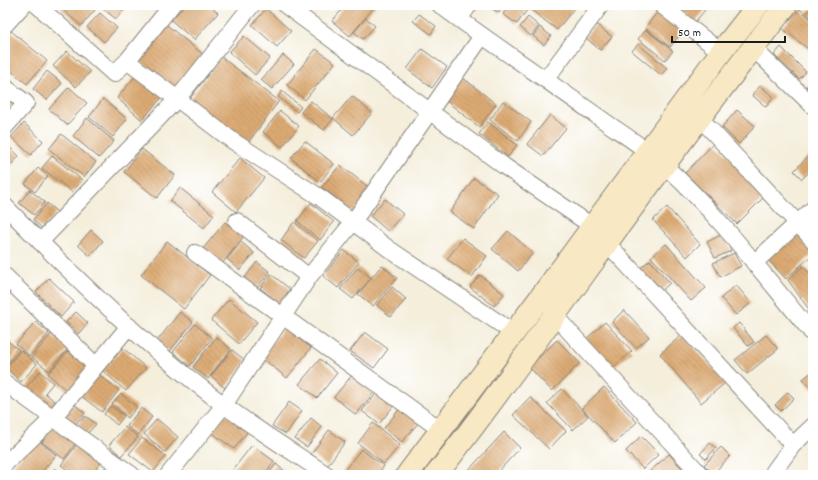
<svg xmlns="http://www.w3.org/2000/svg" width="818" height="480" viewBox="0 0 818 480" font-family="Dekko,sans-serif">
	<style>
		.building { fill: url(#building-back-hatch) }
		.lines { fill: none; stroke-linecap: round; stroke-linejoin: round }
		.minor-casing { stroke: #88857c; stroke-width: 18 }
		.secondary-casing { stroke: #88857c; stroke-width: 24 }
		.minor { stroke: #fff; stroke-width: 16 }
		.secondary { stroke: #f8e8c3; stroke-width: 22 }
	</style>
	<defs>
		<pattern id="building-back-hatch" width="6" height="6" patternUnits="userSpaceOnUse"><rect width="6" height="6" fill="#dcaa73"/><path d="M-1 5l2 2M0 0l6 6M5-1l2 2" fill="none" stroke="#bc9263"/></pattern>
	</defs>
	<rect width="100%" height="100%" fill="#fff"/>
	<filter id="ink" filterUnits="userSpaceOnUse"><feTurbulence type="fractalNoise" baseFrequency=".025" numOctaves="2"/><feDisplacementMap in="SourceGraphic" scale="8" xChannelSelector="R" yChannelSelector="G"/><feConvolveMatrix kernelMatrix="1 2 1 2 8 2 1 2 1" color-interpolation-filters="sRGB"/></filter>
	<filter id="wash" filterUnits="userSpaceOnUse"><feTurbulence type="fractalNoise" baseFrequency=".012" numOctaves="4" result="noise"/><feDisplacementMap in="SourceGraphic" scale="16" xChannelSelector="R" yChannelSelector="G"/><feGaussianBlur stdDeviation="0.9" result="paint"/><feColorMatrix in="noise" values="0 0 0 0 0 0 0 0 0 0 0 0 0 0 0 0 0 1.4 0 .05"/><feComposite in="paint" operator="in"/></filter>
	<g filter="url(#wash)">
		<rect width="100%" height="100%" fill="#f4eedb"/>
		<g id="blocks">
			<path class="building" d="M63 5H90L95 10 81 26 61 8Z
				M99 5H128L116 19Z
				M185 5H209L218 13 194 40 171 20Z
				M346 5H376L350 36 332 21Z
				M488 5H504L499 13Z
				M509 5H528L530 6 517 24 503 14Z
				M533 5H573L575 7 557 30 530 9Z
				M686 5H709L695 22 681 11Z
				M813 7V20L806 13Z
				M266 9 291 31 277 47 252 25Z
				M800 9 813 22V53L782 28Z
				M658 11 683 31 670 47 645 28Z
				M100 13 117 28 104 42 87 27Z
				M419 14 436 26 431 34 413 21Z
				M528 17 539 26 531 36 520 27Z
				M366 18 375 26 363 39 354 32Z
				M163 22 204 55 176 90 135 57Z
				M596 24 612 37 600 50 585 37Z
				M540 27 551 36 544 45 533 36Z
				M10 30 47 61 27 84 5 66V37Z
				M646 30 673 51 665 60 638 39Z
				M244 36 270 58 255 75 229 52Z
				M638 44 667 68 661 75 632 51Z
				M781 47 806 72 799 79 774 55Z
				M316 49 335 63 305 100 287 85Z
				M422 49 447 67 432 88 407 69Z
				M67 51 90 72 76 87 53 66Z
				M283 55 294 64 272 89 261 80Z
				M221 57 279 101 247 144 189 100Z
				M47 71 62 83 47 100 33 89Z
				M137 74 163 96 142 120 117 98Z
				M462 77 496 104 479 127 445 100Z
				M813 80V96L805 88Z
				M760 86 774 97 766 107 752 95Z
				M69 87 87 103 67 125 49 109Z
				M282 91 301 107 297 112 278 97Z
				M5 96 15 105 5 116Z
				M352 96 372 113 353 135 333 118Z
				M103 99 127 119 113 137 89 117Z
				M311 101 333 119 324 130 301 112Z
				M503 101 531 122 518 141 490 120Z
				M737 110 755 126 739 144 722 127Z
				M280 111 299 126 282 147 263 132Z
				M550 115 566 128 543 156 527 144Z
				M87 118 114 141 99 158 73 136Z
				M488 122 517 145 508 157 479 134Z
				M24 123 43 141 31 155 11 137Z
				M61 134 96 162 84 177 49 149Z
				M305 141 334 164 320 182 291 158Z
				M715 142 767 194 737 224 685 173Z
				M5 143 19 156 5 172Z
				M142 149 175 175 157 198 124 172Z
				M813 151V168L802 179 794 171Z
				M52 156 82 180 72 192 42 168Z
				M240 158 264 178 236 212 212 192Z
				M340 165 372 190 354 212 322 187Z
				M38 168 48 176 35 192 25 184Z
				M474 178 498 194 474 229 450 212Z
				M180 188 214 215 204 228 170 201Z
				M30 190 45 202 34 215 19 203Z
				M385 199 403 214 388 231 370 216Z
				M47 203 57 212 43 229 33 220Z
				M311 203 334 222 320 240 297 221Z
				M667 207 700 244 687 257 653 220Z
				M225 222 244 236 221 265 202 250Z
				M294 222 318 241 304 258 281 240Z
				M798 229 813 245V254L786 279 767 258Z
				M91 230 103 241 90 256 78 245Z
				M508 231 533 253 518 271 492 249Z
				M723 234 731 251 715 258 707 242Z
				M463 238 487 256 472 277 447 259Z
				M167 241 210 275 184 309 141 275Z
				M241 242 254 253 240 270 227 259Z
				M666 244 706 288 691 301 651 257Z
				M344 250 359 262 338 288 323 276Z
				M734 253 741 266 720 277 713 263Z
				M650 260 670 283 658 294 637 271Z
				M257 262 270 272 255 290 243 280Z
				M382 265 397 278 373 306 358 294Z
				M803 266 813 277V315L788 280Z
				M358 267 371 278 353 299 340 289Z
				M271 274 290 289 279 303 260 288Z
				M480 275 504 294 494 306 470 287Z
				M49 278 74 302 61 317 36 292Z
				M736 285 751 303 736 315 721 298Z
				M392 287 406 299 391 317 377 305Z
				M229 299 257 322 239 344 211 320Z
				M624 310 649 337 636 348 612 322Z
				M76 312 88 323 78 334 66 322Z
				M180 312 193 322 170 351 157 341Z
				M36 322 49 333 30 356 16 344Z
				M605 322 632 351 612 369 585 340Z
				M739 323 754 342 748 346 733 328Z
				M195 324 212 338 190 366 173 352Z
				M285 327 311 348 287 378 261 357Z
				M365 332 388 349 374 368 350 351Z
				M51 334 68 349 49 371 32 357Z
				M683 334 725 383 701 403 660 354Z
				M766 335 778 349 747 374 735 360Z
				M5 337 9 341 5 345Z
				M216 337 231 349 208 379 193 367Z
				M557 340 580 363 552 391 529 367Z
				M9 342 19 350 5 367V347Z
				M123 348 146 368 126 391 103 371Z
				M21 350 37 364 21 382 6 368Z
				M232 350 246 361 225 388 211 376Z
				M68 351 89 368 68 392 48 374Z
				M320 359 337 373 317 398 299 384Z
				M40 371 53 383 45 393 59 405 53 413 25 389Z
				M813 371V390L803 379Z
				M98 374 119 390 102 412 81 396Z
				M353 374 374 392 356 415 334 397Z
				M604 387 637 422 615 443 582 408Z
				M562 389 588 416 573 430 547 403Z
				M378 391 395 404 379 424 362 411Z
				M788 392 794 398 781 411 775 405Z
				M121 394 137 407 128 418 112 404Z
				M530 397 566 431 549 449 513 415Z
				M289 402 302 411 286 434 272 426Z
				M74 404 85 413 74 426 64 416Z
				M111 406 124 416 117 425 104 414Z
				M402 406 420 421 402 442 384 428Z
				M141 408 152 417 138 435 127 426Z
				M225 414 248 431 234 449 211 432Z
				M85 416 96 424 87 434 77 427Z
				M311 418 322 427 307 447 295 439Z
				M157 419 178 437 165 452 144 434Z
				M373 423 400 445 384 464 358 443Z
				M54 426 76 443 64 459 42 442Z
				M125 427 138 437 121 456 109 445Z
				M329 430 345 442 327 466 311 454Z
				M504 432 520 448 495 475H464Z
				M641 436 659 454 643 469 626 451Z
				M36 438 56 455 39 475H12L8 472Z
				M142 438 166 456 153 472 129 454Z
				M79 442 103 460 91 475H74L61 465Z
				M710 443 716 448 706 459 700 454Z
				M252 445 274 461 264 475H229Z
				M721 447 730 456 713 474 704 465Z
				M361 449 384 466 377 475H347L343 472Z
				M669 454 688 475H646Z
				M276 464 289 475H267Z
				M106 466 118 475H100Z
				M55 468 63 475H50Z"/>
		</g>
	</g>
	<g filter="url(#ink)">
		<use href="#blocks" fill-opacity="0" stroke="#88857c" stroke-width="1"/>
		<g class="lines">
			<g class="minor-casing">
				<path id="minor" d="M37 5 114 74 127 61 172 5
					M285 5 504 166 592 226
					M440 5C492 44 547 80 600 118 622 134 646 148 666 167 721 217 765 277 813 334
					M661 5 721 52
					M459 19 469 5
					M5 25 23 5
					M753 48 813 106
					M127 61 233 141 321 198 389 249 514 333
					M546 79 601 5
					M5 87 26 103 5 127
					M700 118 813 240
					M5 206C73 276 145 346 224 405 257 430 293 452 327 475
					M237 221 309 277
					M40 242 178 98 252 5
					M607 243 793 445
					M195 253 441 430
					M754 263 813 209
					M5 276 96 366
					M555 316 701 475
					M5 383 132 475
					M5 464 53 418 129 326
					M168 475 224 405 309 277 353 222 482 36
					M777 475 774 471 793 445 813 426"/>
			</g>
			<g class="secondary-casing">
				<path id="secondary" d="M407 475 537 302 721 52 758 5
					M436 475C495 400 550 321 606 244 664 163 725 84 786 5"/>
			</g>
			<use href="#minor" class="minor"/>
			<use href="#secondary" class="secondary"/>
		</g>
	</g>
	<rect width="818" height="480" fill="none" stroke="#fff" stroke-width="20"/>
	<path d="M672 36v6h113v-6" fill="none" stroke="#1c1c1c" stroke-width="2"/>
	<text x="678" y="36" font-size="12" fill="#1c1c1c" stroke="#ffffff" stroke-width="3" paint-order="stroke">50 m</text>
</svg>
